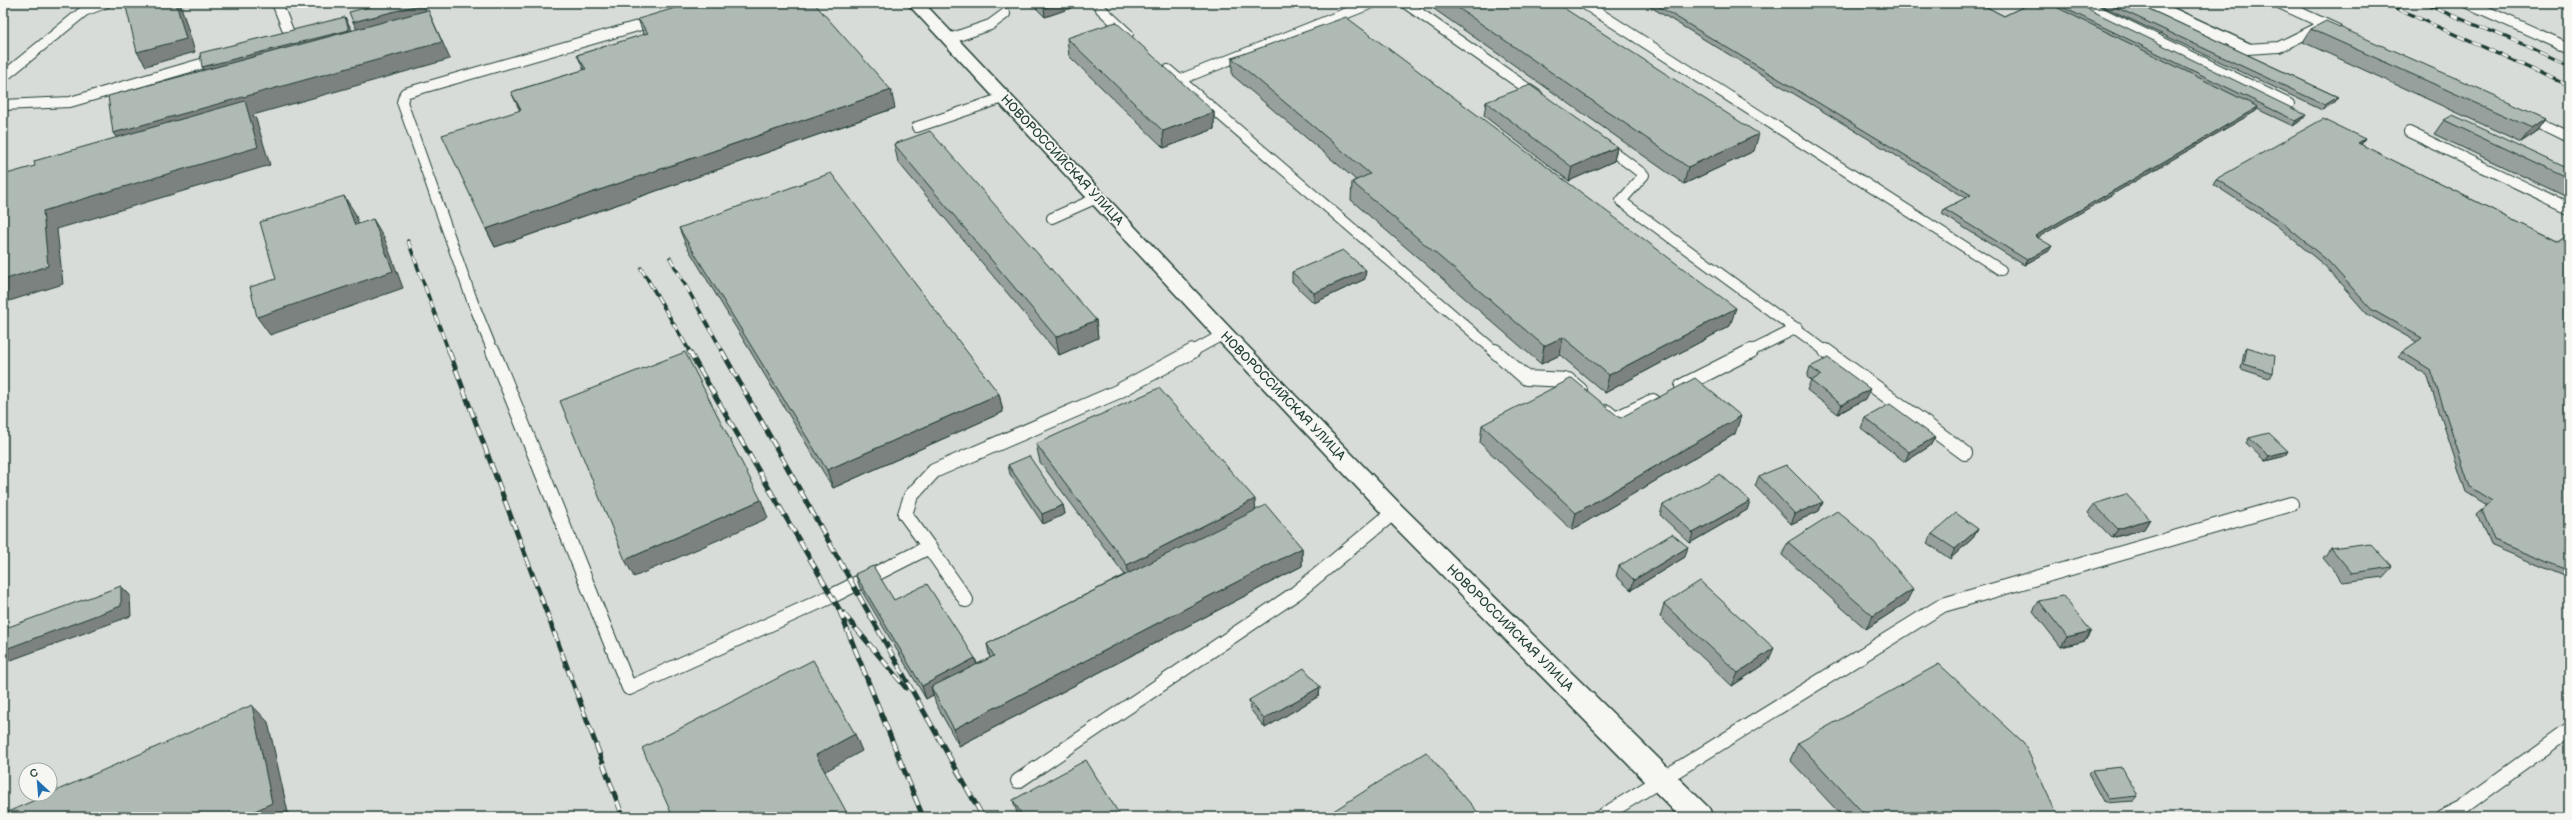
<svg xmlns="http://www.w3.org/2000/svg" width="2572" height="820" viewBox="0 0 2572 820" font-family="'Balsamiq Sans',sans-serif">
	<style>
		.built { fill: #d8dcd8; fill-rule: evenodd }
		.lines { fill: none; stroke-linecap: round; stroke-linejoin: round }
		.service-far1-casing { stroke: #1f3d34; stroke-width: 12 }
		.service-casing { stroke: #1f3d34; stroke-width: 16 }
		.minor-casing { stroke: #1f3d34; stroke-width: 3 }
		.service-far1 { stroke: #f6f6f2; stroke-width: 10 }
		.service { stroke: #f6f6f2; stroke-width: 14 }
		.minor { fill: #f6f6f2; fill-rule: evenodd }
		.rail-far1-casing { stroke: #1f3d34; stroke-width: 3.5 }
		.rail-casing { stroke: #1f3d34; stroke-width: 5 }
		.rail-far1 { stroke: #f6f6f2; stroke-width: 2.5; stroke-dasharray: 8; stroke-linecap: butt }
		.rail { stroke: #f6f6f2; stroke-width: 3.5; stroke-dasharray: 10; stroke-linecap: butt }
		.wall { fill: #97a09c; stroke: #1f3d34 }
		.shaded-wall { fill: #7b827f; stroke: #1f3d34 }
		.building { fill: #b0bab5; stroke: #1f3d34 }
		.labels { text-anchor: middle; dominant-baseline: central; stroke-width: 3.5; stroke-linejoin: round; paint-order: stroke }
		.street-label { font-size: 13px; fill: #1f3d34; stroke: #f6f6f2 }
	</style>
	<rect width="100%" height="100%" fill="#e9ebe7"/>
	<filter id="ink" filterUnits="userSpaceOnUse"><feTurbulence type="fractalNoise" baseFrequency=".025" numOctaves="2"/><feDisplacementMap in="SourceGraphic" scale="8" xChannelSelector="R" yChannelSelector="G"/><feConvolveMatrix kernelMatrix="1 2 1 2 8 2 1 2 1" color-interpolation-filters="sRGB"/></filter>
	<g filter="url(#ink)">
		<path class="built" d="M3 3H2569V817H3ZM26 770H50V794H26Z"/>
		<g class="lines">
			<g class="service-far1-casing">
				<path id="service-far1" d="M277 3 291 38 283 40
					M1405 3 1538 96
					M1583 3 2001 270
					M2081 3 2289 104
					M2279 3 2336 29
					M2468 3 2569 48
					M1101 9 1128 34
					M949 39 990 25 1005 14
					M2247 49 2279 47 2324 25
					M1168 70 1496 352
					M3 77 84 11 105 3
					M1179 80 1372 3
					M3 105 70 102 218 59
					M2528 117 2569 137
					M917 127 1003 98
					M2409 132 2569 208
					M1603 144 1644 175 1621 201 1827 352
					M1052 218 1097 198
					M493 352 472 300 402 102 405 93 655 21
					M1191 352 1224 334
					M1749 352 1797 328"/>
			</g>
			<g class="service-casing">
				<path id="service" d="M493 351 629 688 832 596 929 547 966 600
					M1495 351 1526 378 1568 380 1580 390
					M1826 351 1965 453
					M1682 386 1751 351
					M1607 412 1615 419 1653 401
					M929 547 905 514 911 496 934 471 1117 392 1193 351
					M1018 781 1296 593 1394 512
					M1601 817 1943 605 2291 504
					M2443 817 2461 808 2569 730"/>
			</g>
			<g class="minor-casing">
				<path id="minor" d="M907 3H924L1231 329 1402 506 1709 808 1713 817H1680L1386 518 1217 339Z
					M2141 3H2162L2253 45 2255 49 2247 54 2241 53 2143 6Z"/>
			</g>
			<use href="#service-far1" class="service-far1"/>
			<use href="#service" class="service"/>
			<use href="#minor" class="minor"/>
			<g class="rail-far1-casing">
				<path id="rail-far1" d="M2385 3 2569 86
					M2422 3 2525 45 2569 66
					M408 241 449 352
					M670 258 723 352
					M641 268 690 352"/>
			</g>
			<g class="rail-casing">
				<path id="rail" d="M449 351 623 817
					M689 351 838 607 923 817
					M722 351 983 817
					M843 613 906 688"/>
			</g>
			<use href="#rail-far1" class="rail-far1"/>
			<use href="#rail" class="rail"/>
		</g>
		<path class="wall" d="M1031 3H1070L1071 8 1045 17Z
			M1431 3H1556L1754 151 1684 184 1431 7Z
			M1644 3H1979L2004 16 2031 3H2076L2303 119 2293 126 2257 109 2256 111 2038 237 2049 251 2024 265 1942 214 1944 209 1966 198Z
			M2096 3H2136L2338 97 2335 102 2322 110Z
			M2250 3H2273L2272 5 2264 9Z
			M638 19 895 108 495 247 486 229 520 111 511 92 584 70 577 55 644 35Z
			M2311 29 2546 118 2536 132 2521 142 2303 42Z
			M1067 38 1214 112V129L1164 148 1069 56Z
			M1232 58 1730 326 1605 393 1560 355 1541 364 1351 200 1352 182 1356 180 1232 75Z
			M1486 102 1617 147 1614 161 1569 181 1484 116Z
			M2444 120 2569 169V198L2434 134Z
			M2365 139 2361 145 2558 242 2569 234V578L2490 545 2477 514 2487 505 2466 492 2427 375 2398 357 2402 352 2417 342 2367 314 2325 266 2276 225 2213 184 2216 179Z
			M894 144 1096 320 1098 338 1059 355 898 162Z
			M679 228 999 394 1003 412 833 488 686 245Z
			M1292 272 1365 279 1314 303 1292 282Z
			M2247 347 2273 373 2269 378 2241 369 2244 352Z
			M1810 367 1865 399 1838 414 1807 390 1811 380 1807 377Z
			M1620 418 1735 434 1572 530 1480 443 1482 425Z
			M1865 418 1935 437 1930 446 1905 462 1861 428Z
			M2249 438 2285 456 2265 461 2246 443Z
			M1036 444 1256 510 1302 548V566L959 746 936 704 933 695 926 699 860 588 855 574 894 600 975 658 977 664 990 658 987 644 1125 575 1040 462Z
			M1008 465 1063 505 1065 514 1043 524 1010 474Z
			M1759 476 1823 502 1819 511 1791 524 1755 486Z
			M1750 501 1747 510 1690 543 1660 515 1663 505Z
			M2094 504 2150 519 2144 529 2112 538 2088 513Z
			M1978 529 1973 538 1950 559 1927 543 1932 534Z
			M1788 542 1906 603 1866 629 1782 555Z
			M2331 548 2392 567 2383 577 2343 582 2323 558Z
			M1685 557 1631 590 1616 576 1619 566Z
			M2039 601 2091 631 2085 641 2061 647 2033 611Z
			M1664 604 1768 662 1732 686 1660 617Z
			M1320 687 1319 696 1265 728 1250 709 1249 700Z
			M1798 743 2058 817H1843L1790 760Z
			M2092 770 2138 796 2134 801 2104 803 2088 774Z
			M1013 800 1121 817H1019L1017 813Z"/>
		<path class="shaded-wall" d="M176 3H180L195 52 146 66 137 52Z
			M423 3 427 13 358 32 353 22Z
			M636 3H647L637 6Z
			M1059 3H1070L1071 8 1045 17 1044 8Z
			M2270 3H2273L2272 5 2264 9 2267 5Z
			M428 10 450 59 253 115 256 119 270 165 57 229 63 284 3 303V280L43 211 126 151 113 133Z
			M345 17 352 30 211 81 202 67Z
			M891 90 895 108 495 247 486 229Z
			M2338 97 2335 102 2322 110 2325 105Z
			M2258 107 2256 111 2032 241 2035 236Z
			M1214 112V129L1164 148 1163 131Z
			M2306 115 2303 119 2293 126 2296 121Z
			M2546 118 2536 132 2521 142 2532 128Z
			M1759 134 1754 151 1684 184 1688 167Z
			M2365 139 2361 144 2355 148 2358 143Z
			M1617 147 1614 161 1569 181 1572 167Z
			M344 196 355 213 365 243 355 225Z
			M373 219 384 237 403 288 270 335 257 317Z
			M2052 246 2049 251 2024 265 2027 260Z
			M1366 270 1365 279 1314 303V293Z
			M1736 308 1730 326 1605 393 1609 375Z
			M1096 320 1098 338 1059 355 1056 337Z
			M1563 337 1560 355 1541 364 1544 346Z
			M1870 389 1865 399 1838 414 1842 405Z
			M999 394 1003 412 833 488 827 470Z
			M1741 416 1735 434 1572 530 1576 513Z
			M1935 437 1930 446 1905 462 1909 452Z
			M2288 451 2285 456 2265 461 2269 456Z
			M1255 499 1256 517 1130 582 1127 565Z
			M761 500 768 518 634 577 625 560Z
			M1750 501 1747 510 1690 543 1693 533Z
			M1823 502 1819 511 1791 524 1795 514Z
			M1063 505 1065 514 1043 524 1042 514Z
			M2150 519 2144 529 2112 538 2118 529Z
			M1978 529 1973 538 1950 559 1955 549Z
			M1688 547 1685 557 1631 590 1634 580Z
			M1302 548V566L959 746 954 729Z
			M121 586 130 595 131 616 3 663V650Z
			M1913 589 1906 603 1866 629 1873 616Z
			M2091 631 2085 641 2061 647 2067 637Z
			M1774 648 1768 662 1732 686 1738 673Z
			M975 658 978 671 931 687 933 695 926 699 922 686Z
			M1320 687 1319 696 1265 728 1264 719Z
			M252 705 268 722 289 817H242Z
			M855 734 862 751 824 772 816 755Z"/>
		<path class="building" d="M125 3H176L186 39 137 52Z
			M384 3H423V4L353 22 349 12Z
			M692 3H814L891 90 486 229 442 135 521 110 511 92 586 69 577 55 648 33 638 19Z
			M1039 3H1059L1044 8Z
			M1451 3H1556L1759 134 1688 167Z
			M1653 3H1979L2004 16 2031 3H2048L2258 107 2035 236 2052 246 2027 260 1944 209 1971 195Z
			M2054 3H2076L2306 115 2296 121Z
			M2107 3H2136L2338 97 2325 105Z
			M2263 3H2270L2267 5Z
			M428 10 442 42 113 133 108 96Z
			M345 17 349 30 202 67 200 53Z
			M1346 17 1736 308 1609 375 1563 337 1544 346 1352 182 1370 174 1232 58Z
			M2326 21 2546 118 2532 128 2311 29Z
			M1116 22 1214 112 1163 131 1067 38Z
			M1530 85 1617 147 1572 167 1486 102Z
			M245 101 258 147 43 211 48 266 3 280V175L35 166 34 161Z
			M2453 115 2569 169V179L2444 120Z
			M2323 119 2365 139 2358 143 2558 242 2569 234V571L2494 540 2482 510 2492 501 2470 487 2431 370 2402 352 2422 338 2371 309 2328 261 2279 220 2216 179Z
			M930 131 1096 320 1056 337 894 144Z
			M831 173 999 394 827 470 679 228Z
			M344 196 355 225 373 219 393 271 257 317 250 287 276 279 260 222Z
			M1343 250 1366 270 1314 293 1292 272Z
			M2247 347 2275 356 2273 373 2244 364Z
			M685 352 761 500 625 560 560 401Z
			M1828 358 1870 389 1842 405 1811 381 1821 375 1810 367Z
			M1572 378 1620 418 1695 378 1741 416 1576 513 1482 425Z
			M1159 388 1255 499 1127 565 1036 444Z
			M1890 404 1935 437 1909 452 1865 418Z
			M2269 433 2288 451 2269 456 2249 438Z
			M1029 456 1063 505 1042 514 1008 465Z
			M1786 465 1823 502 1795 514 1759 476Z
			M1720 474 1750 501 1693 533 1663 505Z
			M2126 494 2150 519 2118 529 2094 504Z
			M1266 505 1302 548 954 729 931 687 994 656 987 644Z
			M1837 511 1874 542 1913 589 1873 616 1788 542Z
			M1956 513 1978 529 1955 549 1932 534Z
			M1672 534 1688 547 1634 580 1619 566Z
			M2370 543 2392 567 2352 573 2331 548Z
			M873 566 894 600 927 584 975 658 922 686 855 574Z
			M1700 581 1774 648 1738 673 1664 604Z
			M121 586V606L3 650V629Z
			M2063 596 2091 631 2067 637 2039 601Z
			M813 660 855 734 816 755 849 817H707L706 815 704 817H673L642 748Z
			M1939 664 2024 743 2058 817H1867L1798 743Z
			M1304 668 1320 687 1264 719 1249 700Z
			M252 705 272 803 242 817H3V814Z
			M1426 752 1482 817H1324Z
			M1086 760 1121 817H1023L1013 800Z
			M2122 767 2138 796 2108 799 2092 770Z"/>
	</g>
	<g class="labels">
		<g class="street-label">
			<text transform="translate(1062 160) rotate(47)">НОВОРОССИЙСКАЯ УЛИЦА</text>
			<text transform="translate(1283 396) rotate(46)">НОВОРОССИЙСКАЯ УЛИЦА</text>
			<text transform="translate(1510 628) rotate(45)">НОВОРОССИЙСКАЯ УЛИЦА</text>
		</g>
	</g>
	<rect width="2572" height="820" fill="none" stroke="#f6f6f2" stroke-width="16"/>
	<rect x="8" y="8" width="2556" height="804" fill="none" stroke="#1f3d34" stroke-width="1.5" filter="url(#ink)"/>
	<g transform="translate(38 782) rotate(334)"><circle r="19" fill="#f6f6f2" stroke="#a0aca6"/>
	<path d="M0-3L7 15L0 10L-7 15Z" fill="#1f6fb2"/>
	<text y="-6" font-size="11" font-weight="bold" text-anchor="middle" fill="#1f3d34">С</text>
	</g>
</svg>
